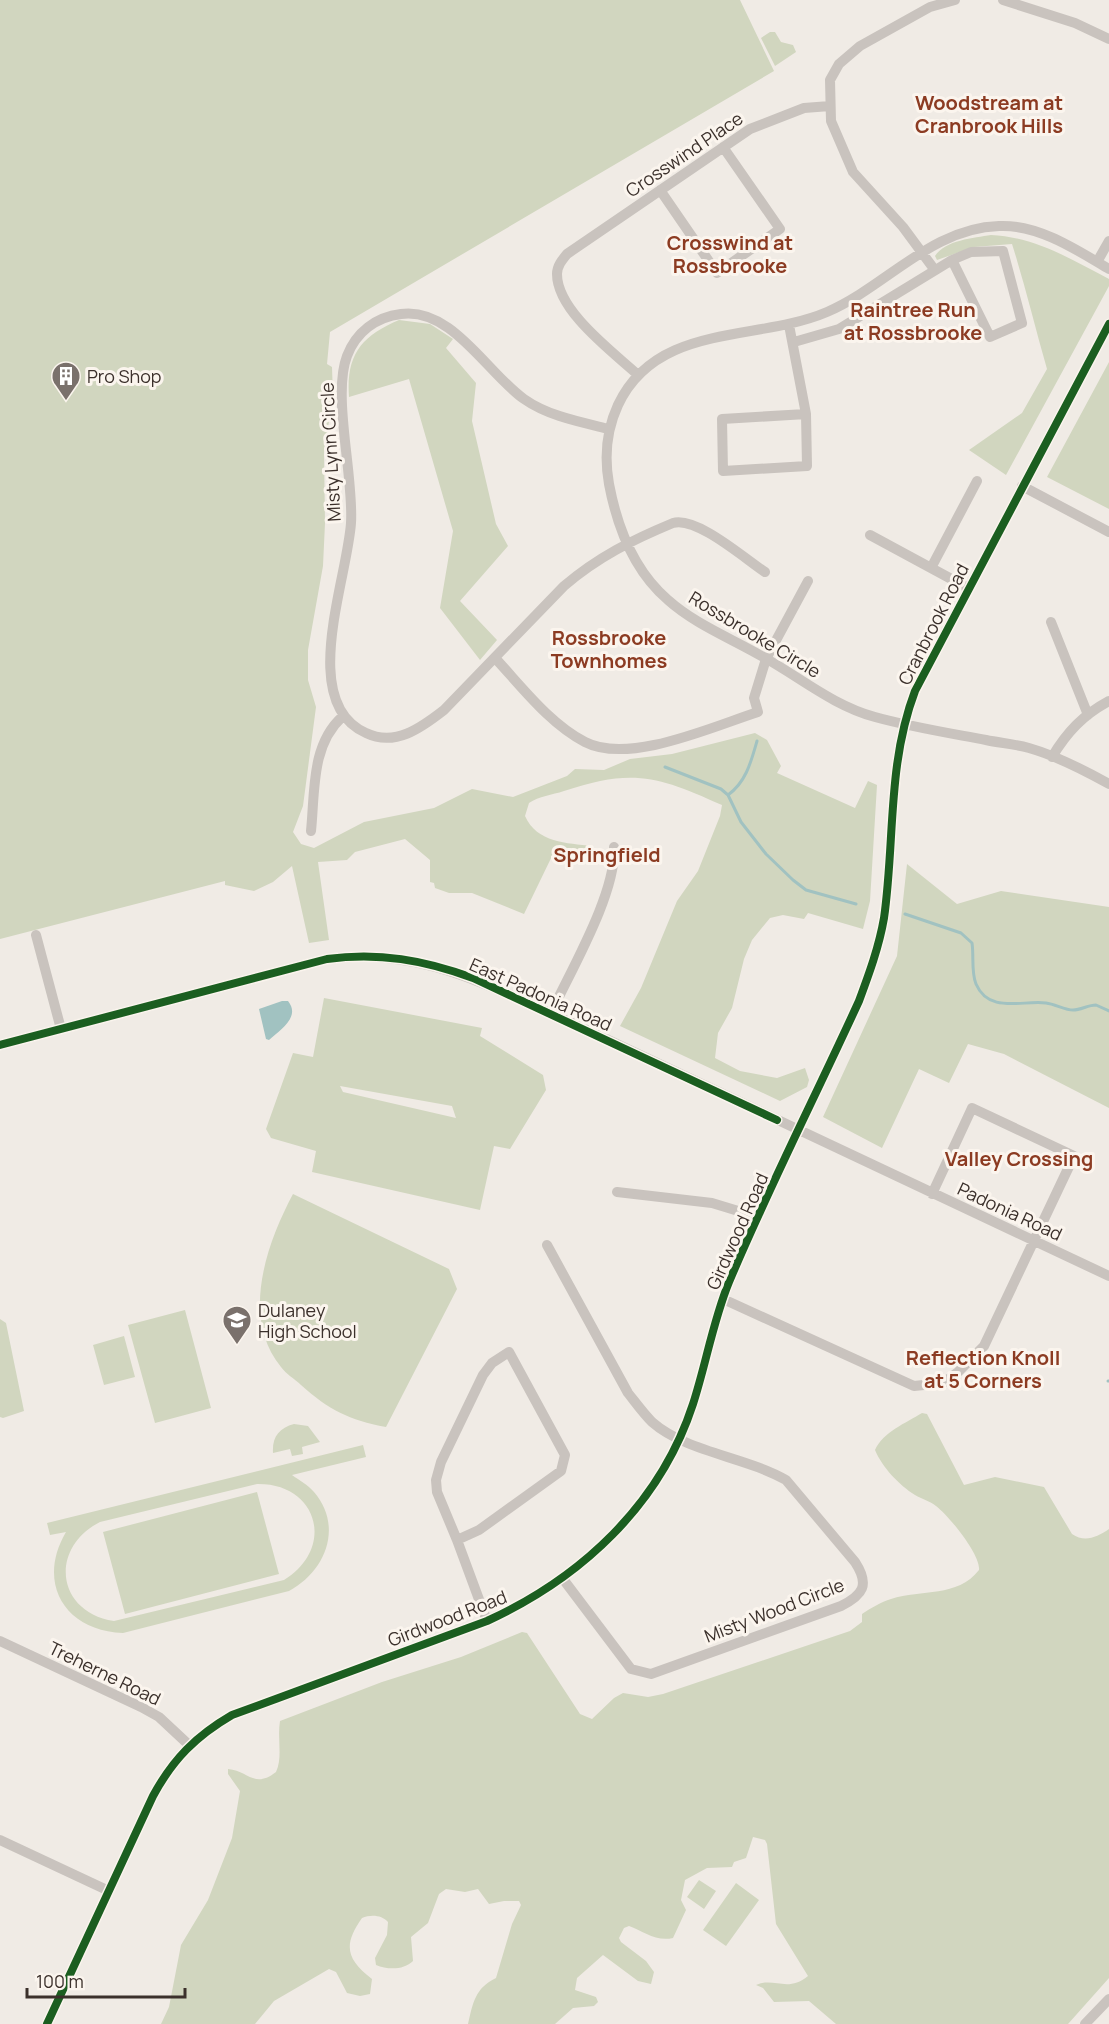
<svg xmlns="http://www.w3.org/2000/svg" width="1109" height="2024" viewBox="0 0 1109 2024" font-family="Manrope,sans-serif">
	<style>
		.green { fill: #d1d6bf; fill-rule: evenodd }
		.water { fill: #a1c2c1 }
		.lines { fill: none; stroke-linecap: round; stroke-linejoin: round }
		.stream { stroke: #a1c2c1; stroke-width: 3 }
		.minor { stroke: #c9c3be; stroke-width: 10 }
		.cycleway-casing { stroke: #fbf5ee; stroke-width: 11 }
		.cycleway { stroke: #1b5e20; stroke-width: 8 }
		.labels { text-anchor: middle; dominant-baseline: central; stroke-width: 6; stroke-linejoin: round; paint-order: stroke }
		.street-label { font-size: 18px; fill: #3b302b; stroke: #fbf5ee }
		.poi-label { font-size: 18px; fill: #3b302b; stroke: #fbf5ee; text-anchor: start }
		.neighbourhood-label { font-size: 20px; font-weight: bold; fill: #8c3b22; stroke: #fbf5ee }
	</style>
	<rect width="100%" height="100%" fill="#f0ebe5"/>
	<path class="green" d="M0 0H740L774 71 330 332 327 364 332 367 333 396 324 453 325 523 323 566 308 650V680L316 707 303 806 293 832 301 844 314 848 364 822 434 808 472 789 513 797 567 776 575 769 604 770 630 759 672 754 755 733 767 740 781 766 777 773 855 808 868 781 877 785 870 901 863 929 808 913 804 919 783 915 770 918 752 940 744 959 732 1008 718 1033 715 1058 740 1071 777 1078 805 1068 809 1080 807 1087 780 1101 620 1026 641 988 677 901 698 871 720 816 722 805C658 776 632 768 564 791 552 795 539 796 529 803L525 816C537 843 567 843 592 846L593 856 554 852 524 914 472 893H449L435 888 434 883 430 882V860L405 839 355 852 347 860 318 862 329 940 309 943 292 866 273 882 254 891 225 885V881L0 939Z
		M770 32H775L781 42 793 45 796 52 775 66 761 38Z
		M991 235C1035 237 1071 259 1109 279V286L1006 475 969 450 1022 413 1047 369C1035 327 1025 285 1012 244L974 247 937 260 935 256C945 240 974 238 991 235Z
		M399 320 430 324 453 339 446 348 476 383 472 421 496 524 508 546 460 601 497 640 480 660 440 608 453 531 409 379 349 397C346 355 361 336 399 320Z
		M1109 362V509L1047 477Z
		M907 864 957 904 1001 891 1109 907V1108L1004 1054 968 1044 949 1083 919 1069 882 1148 823 1117 897 956Z
		M324 998 482 1028 480 1036 543 1075 546 1090 510 1149 494 1146 480 1210 312 1172 316 1151 271 1138 266 1129 293 1053 313 1057ZM340 1086 452 1106 456 1118 343 1092Z
		M293 1194 449 1269 457 1289 386 1427C349 1420 329 1410 301 1385 295 1379 286 1374 281 1367 240 1317 267 1243 293 1194Z
		M185 1310 211 1408 155 1423 128 1325Z
		M0 1319 6 1323 24 1411 3 1418 0 1417Z
		M124 1336 135 1377 104 1385 93 1345Z
		M922 1413 927 1414 964 1485 995 1477 1044 1487 1072 1534C1085 1543 1097 1537 1109 1529V1978L1068 2024H836L809 2001 774 2002 763 1988 756 1985C774 1977 788 1993 808 1976L776 1924 767 1844 765 1840 753 1837 746 1858 734 1862 732 1867 707 1868 685 1880 681 1900 686 1910 673 1938C656 1942 643 1931 629 1926L624 1928 619 1938 621 1942 646 1961 654 1972 651 1984 638 1981 603 1955 577 1978 575 1990 596 1997 598 2002 594 2006 573 2008 555 2024H468C473 2003 475 1988 496 1978L512 1924 521 1905 519 1901H504L489 1904 478 1889 465 1892 446 1889 439 1894 428 1923 411 1937 413 1961C404 1970 388 1970 376 1965L375 1958 387 1935 388 1922C382 1915 371 1914 362 1918 343 1945 346 1959 372 1979L370 1994 360 1996 347 1993 336 1972 329 1969 274 2001 255 2024H161L169 2007 181 1945 208 1900 232 1838 240 1791 228 1774V1769C249 1771 254 1789 276 1772 283 1757 277 1739 280 1721L382 1682 461 1657 522 1632 527 1633 580 1714 592 1719 614 1698 623 1693 648 1697 663 1694 850 1631 862 1622V1614C871 1608 881 1602 891 1599 922 1589 957 1598 979 1570 981 1555 949 1516 936 1506 930 1501 922 1499 915 1495 899 1485 882 1467 875 1450 883 1432 906 1423 922 1413Z
		M294 1424 308 1426 320 1442 302 1447 303 1454 292 1456 290 1449 273 1453C272 1437 279 1428 294 1424Z
		M363 1445 366 1457 292 1475C299 1480 308 1485 314 1492 344 1527 325 1572 289 1591L123 1633C65 1631 36 1583 66 1532L50 1535 47 1523ZM257 1484C318 1483 336 1548 284 1580L114 1621C56 1612 49 1548 100 1522Z
		M257 1492 279 1574 125 1614 103 1532Z
		M699 1880 716 1891 704 1909 687 1897Z
		M736 1883 759 1900 726 1946 703 1930Z"/>
	<path class="water" d="M282 1001H288C301 1017 280 1030 269 1040L266 1039 259 1009Z"/>
	<g class="lines">
		<path class="stream" d="M665 767 721 789 728 795 741 822 766 854 793 880 806 890 856 904
			M728 795C746 782 751 762 757 741
			M905 914 961 933 972 943C974 956 971 972 976 984 989 1014 1022 1000 1046 1003 1055 1004 1065 1010 1073 1010 1081 1010 1088 1005 1096 1005L1109 1011
			M1108 1381H1109"/>
		<path class="minor" d="M1003 0 1075 23 1109 39
			M660 190 717 273 780 229 723 147
			M1097 262 1109 241
			M934 269 903 227 853 172 831 121 830 80 839 64 860 46 930 7 955 0
			M1109 269C1077 250 1038 224 999 226 931 228 887 286 827 312 757 342 657 322 618 405 606 431 604 456 609 484 617 526 634 571 668 600 696 625 733 639 765 658 801 678 834 706 875 717 911 727 949 733 986 740 1000 743 1015 744 1029 748 1057 756 1084 770 1109 784
			M789 325 806 414 807 466 723 471 722 419 806 414
			M794 342 839 329 952 260 990 337 1022 323 1003 251 971 252 952 260
			M638 375C613 352 557 311 557 274 557 266 562 260 567 254L750 129 804 108 830 106
			M609 429C580 422 548 416 524 399 487 373 452 307 401 314 376 317 356 332 347 356 332 395 354 477 351 523 347 581 298 703 366 733 395 747 421 728 444 710L564 586C598 557 632 540 673 523 696 516 744 558 765 572
			M1022 486 1109 532
			M870 535 968 588
			M931 568 977 481
			M1051 622 1088 715
			M495 658C522 687 549 723 585 742 629 765 714 726 758 712L754 698 766 659 808 581
			M1052 757C1067 732 1083 715 1109 701
			M311 831C315 792 311 745 342 717
			M36 935 61 1029
			M551 1013C571 970 617 892 614 847
			M0 1045 327 959C414 948 474 979 551 1013L1109 1276
			M617 1192 712 1203 758 1217
			M547 1245 628 1393C636 1403 643 1413 652 1422 686 1452 746 1457 786 1480L855 1562C870 1585 863 1595 841 1606L651 1674 631 1669 563 1579
			M723 1299 914 1386 943 1383 958 1372 984 1346 1074 1156 972 1108 932 1194
			M457 1540 437 1492 436 1480 441 1462 483 1375 492 1363 509 1352 565 1455 561 1471 479 1530 457 1540 487 1621
			M0 1641 141 1707 159 1717 189 1745
			M0 1840 109 1891
			M47 2024 153 1796C173 1759 196 1736 232 1715L487 1621C581 1578 660 1505 693 1404 706 1364 713 1321 729 1282 769 1187 816 1095 859 1001 869 974 879 947 884 918 895 841 887 765 915 691L1109 324
			M1085 2024 1109 1999"/>
		<g class="cycleway-casing">
			<path id="cycleway" d="M0 1045 327 959C379 952 424 960 473 978L777 1120
				M47 2024 153 1796C173 1759 196 1736 232 1715L487 1621C581 1578 660 1505 693 1404 706 1364 713 1321 729 1282 769 1187 816 1095 859 1001 869 974 879 947 884 918 895 841 887 765 915 691L1109 324"/>
		</g>
		<use href="#cycleway" class="cycleway"/>
	</g>
	<defs>
		<g id="building-pin" transform="scale(1.5)"><path d="M0 17L-7.5 6A9.5 9.5 0 1 1 7.5 6Z" fill="#7a716c" stroke="#fbf5ee"/><path d="M-4-6H4V6H1V3H-1V6H-4ZM-2.5-4.3h1.7v1.8h-1.7ZM.8-4.3h1.7v1.8H.8ZM-2.5-1h1.7V.8h-1.7ZM.8-1h1.7V.8H.8Z" fill="#fff"/></g>
		<g id="school-pin" transform="scale(1.5)"><path d="M0 17L-7.5 6A9.5 9.5 0 1 1 7.5 6Z" fill="#7a716c" stroke="#fbf5ee"/><path d="M0-5L7-2L0 1L-7-2ZM-4 1L0 2.5L4 1V4Q0 6-4 4Z" fill="#fff"/></g>
	</defs>
	<g fill-rule="evenodd">
		<use href="#building-pin" x="66" y="376"/>
		<use href="#school-pin" x="237" y="1320"/>
	</g>
	<g class="labels">
		<g class="street-label">
			<text transform="translate(684 154) rotate(-34)">Crosswind Place</text>
			<text transform="translate(330 452) rotate(-93)">Misty Lynn Circle</text>
			<text transform="translate(933 624) rotate(-63)">Cranbrook Road</text>
			<text transform="translate(755 634) rotate(31)">Rossbrooke Circle</text>
			<text transform="translate(541 994) rotate(24)">East Padonia Road</text>
			<text transform="translate(1010 1211) rotate(25)">Padonia Road</text>
			<text transform="translate(737 1231) rotate(-66)">Girdwood Road</text>
			<text transform="translate(774 1610) rotate(-21)">Misty Wood Circle</text>
			<text transform="translate(447 1618) rotate(-21)">Girdwood Road</text>
			<text transform="translate(105 1673) rotate(26)">Treherne Road</text>
		</g>
		<g class="poi-label">
			<text x="87" y="376">Pro Shop</text>
			<text x="258" y="1310">Dulaney<tspan x="258" dy="21">High School</tspan></text>
		</g>
		<g class="neighbourhood-label">
			<text x="989" y="102">Woodstream at<tspan x="989" dy="23">Cranbrook Hills</tspan></text>
			<text x="730" y="242">Crosswind at<tspan x="730" dy="23">Rossbrooke</tspan></text>
			<text x="913" y="309">Raintree Run<tspan x="913" dy="23">at Rossbrooke</tspan></text>
			<text x="609" y="637">Rossbrooke<tspan x="609" dy="23">Townhomes</tspan></text>
			<text x="607" y="854">Springfield</text>
			<text x="1019" y="1158">Valley Crossing</text>
			<text x="983" y="1357">Reflection Knoll<tspan x="983" dy="23">at 5 Corners</tspan></text>
		</g>
	</g>
	<path d="M27 1988v9h158v-9" fill="none" stroke="#3b302b" stroke-width="3"/>
	<text x="36" y="1988" font-size="18" fill="#3b302b" stroke="#fbf5ee" stroke-width="4.5" paint-order="stroke">100 m</text>
</svg>
